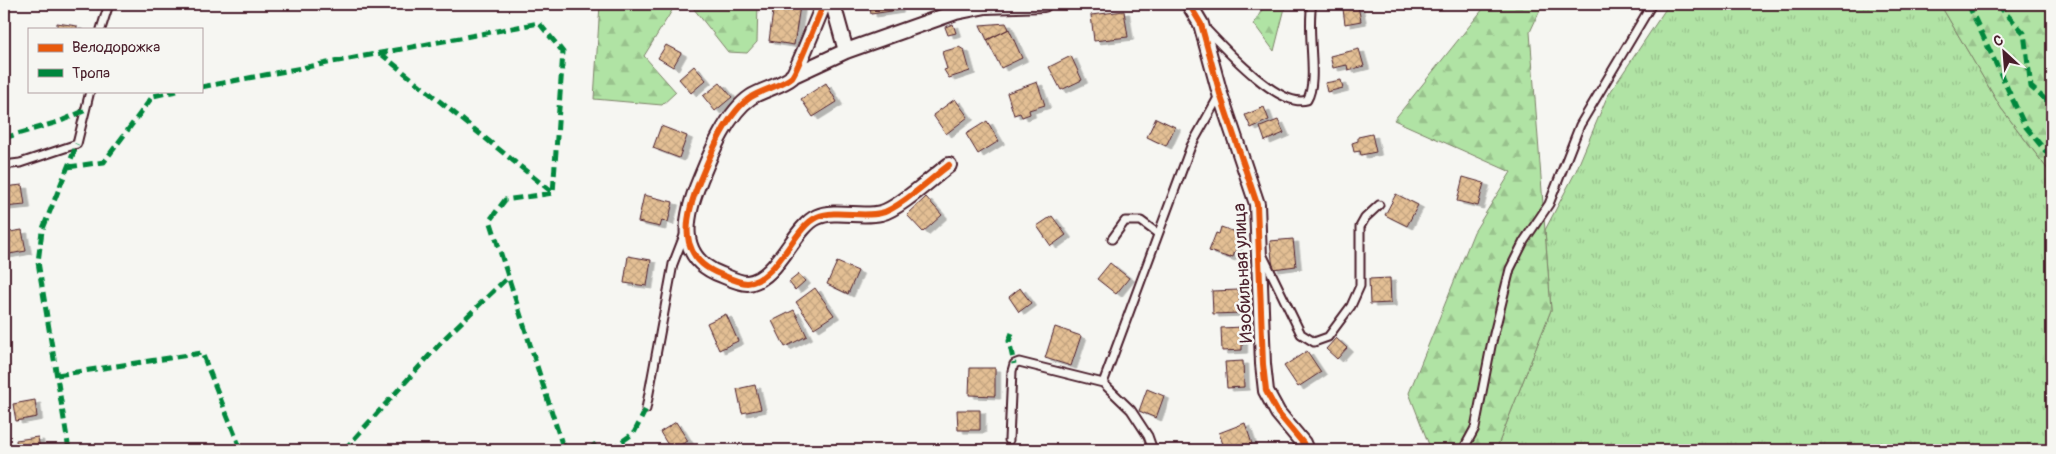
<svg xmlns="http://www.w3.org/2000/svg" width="2056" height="454" viewBox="0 0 2056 454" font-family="Pangolin,sans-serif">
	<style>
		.grass { fill: url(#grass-tufts); stroke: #7d8168 }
		.forest { fill: url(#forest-firs); stroke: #7d8168 }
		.building { fill: url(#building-cross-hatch); stroke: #4a1f2b; filter: url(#shadow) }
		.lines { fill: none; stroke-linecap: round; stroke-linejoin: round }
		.service-casing { stroke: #4a1f2b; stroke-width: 11 }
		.minor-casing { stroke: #4a1f2b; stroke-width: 18 }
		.service { stroke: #f6f6f2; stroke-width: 7 }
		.minor { stroke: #f6f6f2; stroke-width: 14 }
		.quiet { stroke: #00873e; stroke-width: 5; stroke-dasharray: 10 5; stroke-linecap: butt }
		.cycleway-casing { stroke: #f6f6f2; stroke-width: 9 }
		.cycleway { stroke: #e8590c; stroke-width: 6 }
		.labels { text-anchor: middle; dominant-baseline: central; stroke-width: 5; stroke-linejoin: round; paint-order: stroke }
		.street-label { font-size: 18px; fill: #4a1f2b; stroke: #f6f6f2 }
	</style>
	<defs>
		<pattern id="grass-tufts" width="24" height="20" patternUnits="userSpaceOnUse" patternTransform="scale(1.25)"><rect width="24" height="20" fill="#b0e3a4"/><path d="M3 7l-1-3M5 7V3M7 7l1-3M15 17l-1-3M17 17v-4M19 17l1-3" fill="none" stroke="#99c28d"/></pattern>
		<pattern id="forest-firs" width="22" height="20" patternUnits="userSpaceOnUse" patternTransform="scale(1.25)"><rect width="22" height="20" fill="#b0e3a4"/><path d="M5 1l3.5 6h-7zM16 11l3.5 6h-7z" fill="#99c28d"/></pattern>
		<pattern id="building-cross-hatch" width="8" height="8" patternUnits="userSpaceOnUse" patternTransform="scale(1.25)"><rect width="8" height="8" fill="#e3bf94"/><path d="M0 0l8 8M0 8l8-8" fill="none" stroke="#c4a480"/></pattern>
		<filter id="shadow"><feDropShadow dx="5.5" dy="3" stdDeviation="0" flood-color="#0004"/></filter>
	</defs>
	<rect width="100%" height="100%" fill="#f6f6f2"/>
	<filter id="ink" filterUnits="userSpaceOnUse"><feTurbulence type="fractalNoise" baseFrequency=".02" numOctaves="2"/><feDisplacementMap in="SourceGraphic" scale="10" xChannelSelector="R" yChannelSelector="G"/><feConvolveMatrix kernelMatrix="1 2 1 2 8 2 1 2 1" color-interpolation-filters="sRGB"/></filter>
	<g filter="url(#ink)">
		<path class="grass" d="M1669 4H1940L2001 108 2052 175V450H1496L1551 310 1545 230 1576 171 1607 97Z"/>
		<path class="forest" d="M600 4H676L644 56 676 92 662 105 594 99Z
			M690 4H758L757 42 747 53 728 52Z
			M1265 4H1286L1274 51 1254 24Z
			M1487 4H1543L1530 32 1551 310 1496 450H1431L1409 393 1474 232 1511 172 1394 120Z
			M1940 4H2052V175L2001 108Z"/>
		<path class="building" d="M774 4 800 6 794 45 769 41Z
			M869 4H897L898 10 871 14Z
			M1358 6 1361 21 1345 24 1343 9Z
			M1124 11 1128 37 1094 41 1091 15Z
			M57 23 77 26V29H57Z
			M1006 23 1009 29 987 40 980 25Z
			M953 24 956 33 948 35 945 27Z
			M1009 29 1022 58 1001 68 987 40Z
			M666 45 681 53 673 67 658 58Z
			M959 47 964 50 970 71 949 78 944 70 947 69 942 52Z
			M1359 49 1364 66 1348 70 1347 65 1333 68 1330 56Z
			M1071 56 1082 80 1061 90 1049 67Z
			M694 66 706 80 691 93 679 79Z
			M1341 80 1343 88 1327 92 1325 83Z
			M1037 82 1045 105 1029 110 1030 114 1022 117 1020 113 1014 115 1007 93Z
			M720 83 732 97 715 111 703 96Z
			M826 83 837 102 813 117 801 99Z
			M955 99 968 117 946 134 933 115Z
			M1264 107 1269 120 1251 128 1245 115Z
			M1156 118 1175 127 1166 146 1147 137Z
			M1278 120 1284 133 1265 141 1260 127Z
			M987 121 999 141 978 154 966 134Z
			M661 126 687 136 679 158 653 148Z
			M1372 134 1376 152 1361 155 1360 151 1354 152 1352 143 1358 141V137Z
			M1463 177 1484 183 1478 206 1457 201Z
			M22 185 25 205 4 207V187Z
			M1396 194 1418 205 1407 226 1385 215Z
			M644 195 673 202 668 222 662 220 660 227 638 222Z
			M926 197 942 215 923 232 907 215Z
			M1052 216 1066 235 1051 246 1037 226Z
			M1221 227 1241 234 1233 257 1230 256V258L1209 251 1216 233 1219 234Z
			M22 230 26 251 4 255V233Z
			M1293 239 1296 266 1273 269 1270 241Z
			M628 256 651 260 647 286 624 283Z
			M837 262 858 271 848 294 827 284Z
			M1110 263 1129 278 1116 294 1097 279Z
			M799 274 805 281 795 290 789 282Z
			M1390 278 1391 303 1370 304 1369 279Z
			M815 288 834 315 814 328 796 302Z
			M1020 288 1031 303 1019 312 1009 297Z
			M1239 290 1240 313 1213 314 1212 291Z
			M794 310 807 336 785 347 772 321Z
			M726 314 738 341 719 350 707 323Z
			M1055 327 1081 336 1071 366 1045 358Z
			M1242 327V350L1222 351 1221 328Z
			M1336 338 1347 348 1337 359 1326 349Z
			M1307 351 1321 372 1298 387 1284 366Z
			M1243 361 1244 387 1227 388 1225 362Z
			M970 368H995V396L969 395Z
			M755 385 761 409 742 413 737 389Z
			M1147 389 1164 396 1156 418 1139 411Z
			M35 400 37 417 16 421 13 404Z
			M957 410H980V430H958Z
			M676 422 688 441 671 450 660 432Z
			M1245 423 1252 444 1236 450H1225L1219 433Z
			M38 437 40 450H17L16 440Z"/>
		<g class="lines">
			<g class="service-casing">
				<path id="service" d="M1205 28C1223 47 1279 109 1307 100 1319 81 1306 31 1312 4
					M101 29 109 4
					M4 165 20 163 77 144 90 91
					M1112 239 1125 221H1141L1157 233
					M1263 256 1301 334 1314 342 1328 337 1351 306 1360 286V227L1365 218 1379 205
					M1103 383 1191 146 1220 94
					M646 409 673 264 685 233
					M1009 440 1012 371 1014 364 1019 362 1103 383 1131 410 1148 436 1153 450
					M1463 450 1475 428 1491 346 1510 269 1524 241 1549 204 1580 125 1652 4"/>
			</g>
			<g class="minor-casing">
				<path id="minor" d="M824 4C818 16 798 70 792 77 783 85 762 90 751 97 727 113 711 153 700 180 685 216 675 258 722 275 729 278 739 283 747 283 777 281 794 227 817 217 836 209 861 218 881 213 897 210 933 177 949 165
					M833 4 846 51
					M1189 4 1201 24 1220 94 1257 204 1263 364 1266 391 1278 413 1303 443 1306 450
					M792 76 846 51 956 12 986 6 1044 4"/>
			</g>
			<use href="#service" class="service"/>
			<use href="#minor" class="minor"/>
			<path class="quiet" d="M1968 4 2025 126 2052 159
				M1997 4 2024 33 2031 87 2052 105
				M380 53 553 193
				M201 87 539 23 563 52 553 193 505 200 490 220 562 444 571 450
				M4 138 61 121 86 110
				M68 167 104 162 153 96 177 91
				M1012 333 1009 341 1014 364
				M57 375 202 353 241 450
				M69 450 38 262 42 231 77 144
				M344 450 447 336 508 277
				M588 450 597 443
				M610 450 634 433 646 409"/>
			<g class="cycleway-casing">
				<path id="cycleway" d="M824 4C818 16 798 70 792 77 783 85 762 90 751 97 727 113 711 153 700 180 685 216 675 258 722 275 729 278 739 283 747 283 777 281 794 227 817 217 836 209 861 218 881 213 897 210 933 177 949 165
					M1189 4 1201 24 1220 94 1257 204 1263 364 1266 391 1278 413 1303 443 1306 450"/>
			</g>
			<use href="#cycleway" class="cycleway"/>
		</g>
	</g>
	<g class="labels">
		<g class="street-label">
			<text transform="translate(1243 273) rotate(-93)">Изобильная улица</text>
		</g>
	</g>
	<rect width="2056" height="454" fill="none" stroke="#f6f6f2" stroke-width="20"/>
	<rect x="10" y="10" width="2036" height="434" fill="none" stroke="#4a1f2b" stroke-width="2" filter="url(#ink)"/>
	<rect x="28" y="28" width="175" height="65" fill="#f6f6f2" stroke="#b1a0a2"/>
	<rect x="38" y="44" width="25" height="8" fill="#e8590c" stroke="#b1a0a2"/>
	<text x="72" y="52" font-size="15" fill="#4a1f2b">Велодорожка</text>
	<rect x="38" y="69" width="25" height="8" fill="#00873e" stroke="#b1a0a2"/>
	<text x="72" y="78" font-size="15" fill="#4a1f2b">Тропа</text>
	<g transform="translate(2004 52) rotate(334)" stroke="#f6f6f2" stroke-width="4" paint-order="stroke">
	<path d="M0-4L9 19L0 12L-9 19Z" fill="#4a1f2b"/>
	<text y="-8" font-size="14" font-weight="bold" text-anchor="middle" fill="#4a1f2b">С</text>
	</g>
</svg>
